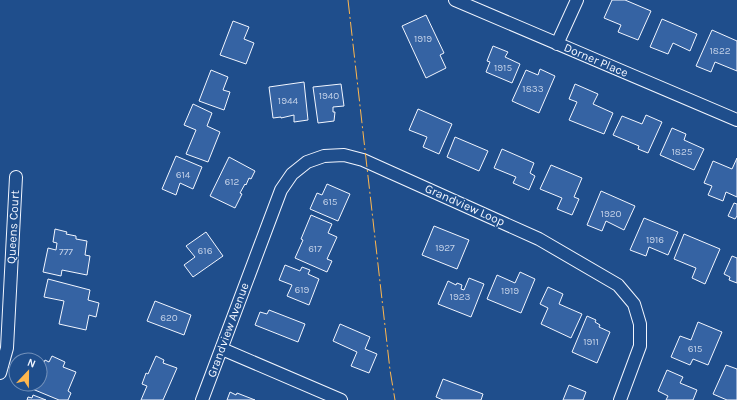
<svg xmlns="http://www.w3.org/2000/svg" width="737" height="400" viewBox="0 0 737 400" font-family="Karla,sans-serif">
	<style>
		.building { fill: #3563a3; stroke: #f2f6ff }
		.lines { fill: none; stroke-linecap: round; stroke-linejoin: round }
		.street-casing { stroke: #f2f6ff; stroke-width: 14 }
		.street { stroke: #1f4e8c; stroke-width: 12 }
		.power { stroke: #ffb74d; stroke-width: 1; stroke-dasharray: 14 3 2 3; stroke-linecap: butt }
		.labels { text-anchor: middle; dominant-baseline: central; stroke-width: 3; stroke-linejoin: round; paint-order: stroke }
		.number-label { font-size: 10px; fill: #c3d1e8 }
		.street-label { font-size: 12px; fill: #f2f6ff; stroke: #1f4e8c }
	</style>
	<rect width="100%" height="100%" fill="#1f4e8c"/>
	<path class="building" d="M612 0H625L651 11 638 40 618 32 621 25 604 18Z
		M426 15 444 53 440 55 446 68 426 78 402 26Z
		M662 19 697 34 690 51 673 43 668 54 650 47Z
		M233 21 249 27 244 39 254 43 246 64 220 55Z
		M712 30 737 41V71L715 62 711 72 696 66Z
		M493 46 508 52 505 57 520 64 512 83 486 72 490 62 487 61Z
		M540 69 555 76 539 113 512 101 526 70 538 75Z
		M211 70 228 77 223 90 230 92 224 110 199 101Z
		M304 82 308 120 294 122V115L281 118V117L273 118 269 87Z
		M341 84 344 106 333 107V112H335L334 121 318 123 313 87Z
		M575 84 598 94 593 104 613 113 604 134 569 120 577 102 569 99Z
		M193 104 212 113 207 126 220 132 208 162 186 154 196 130 184 125Z
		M418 109 452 124 439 154 423 147 427 137 409 130Z
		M646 115 662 122 648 153 638 149 639 146 613 135 622 116 642 124Z
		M672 128 686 134 684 140 704 149 694 170 660 155Z
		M455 137 488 151 479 171 447 157Z
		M502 149 534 163 530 173 535 176 529 190 513 183 516 177 494 168Z
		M176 156 202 167 193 189 180 183 176 195 162 189Z
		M229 157 255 171 251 179 249 178 246 185 245 184 240 193 242 194 235 208 210 196Z
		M737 158V197L726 192 723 201 708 195 712 186 704 183 713 161 732 169Z
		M551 165 582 178 574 197 579 199 572 215 557 209 562 198 540 189Z
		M327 184 350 194 338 221 310 209 317 193 322 195Z
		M601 191 635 206 624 230 606 221 602 231 587 225Z
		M734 203 737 204V216L735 219 728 216Z
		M311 215 332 224 328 233 337 237 327 259 332 261 327 272 295 258 303 240 301 239Z
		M644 218 678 232 668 255 649 247 646 256 630 250Z
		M434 226 469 240 457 269 422 255Z
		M55 229 67 232 66 234 76 236V239L87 241 85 255 90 256 87 275 62 270 61 276 43 272 48 248 56 250 57 243 53 242Z
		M206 232 223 256 193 277 184 265 195 257 186 246Z
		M684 234 720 249 705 284 692 278 696 268 674 259Z
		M732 256 737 258V283L729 280 730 277 724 274Z
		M285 265 300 271 302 267 310 270 308 274 319 279 309 305 287 296 292 285 279 280Z
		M520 272 535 279 521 313 487 299 497 275 515 283Z
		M469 278 484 284 471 317 438 304 448 281 456 285 457 283 462 285 461 289 464 290Z
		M48 279 90 290 88 300 99 303 96 317 89 315 86 330 59 324 64 301 44 297Z
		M548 287 563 294 559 304 582 314 571 338 541 324 548 308 540 304Z
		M155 301 191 315 184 335 147 321Z
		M269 310 305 324 298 342 255 325 260 312 267 314Z
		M587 316 596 320 595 322 600 325 599 327 610 332 597 363 572 352Z
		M698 322 722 332 708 365 693 359 690 365 671 357 680 336 691 340Z
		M340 324 370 337 365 349 377 354 369 373 351 366 357 352 333 341Z
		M52 356 65 362 63 367 76 372 68 391 71 393 68 400H59L30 388 31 384H40V374L45 376 46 373 41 370 45 360 49 362Z
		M156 356 164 360 163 363 177 368 163 400H141L147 386 142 384 146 373 148 374Z
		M726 365 737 369V400H727L713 394Z
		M667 370 683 377 680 383 697 390 693 400H666L668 396 658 391Z
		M443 379 483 394 481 400H443L436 397Z
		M569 385 586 392 583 400H563Z
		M230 392 236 395 237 393 255 400H227Z
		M33 395 46 400H27L28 397 32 398Z"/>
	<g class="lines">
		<g class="street-casing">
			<path id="street" d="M455 0 737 120
				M557 44 577 0
				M222 349 341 400
				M0 373 7 348 16 177
				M202 400 281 190 292 174 307 162 324 156 344 155 363 160 539 239 618 285 634 304 640 324V346L620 400"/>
		</g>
		<use href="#street" class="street"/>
		<path class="power" d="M348 0 390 370 395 400"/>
	</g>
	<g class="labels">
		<g class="number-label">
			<text x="423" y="39">1919</text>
			<text x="720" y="51">1822</text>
			<text x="503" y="68">1915</text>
			<text x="533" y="89">1833</text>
			<text x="329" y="96">1940</text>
			<text x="288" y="101">1944</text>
			<text x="682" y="152">1825</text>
			<text x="183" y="175">614</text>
			<text x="232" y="182">612</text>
			<text x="330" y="202">615</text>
			<text x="611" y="214">1920</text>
			<text x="655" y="240">1916</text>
			<text x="445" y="248">1927</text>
			<text x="315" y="249">617</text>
			<text x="205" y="251">616</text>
			<text x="66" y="252">777</text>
			<text x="302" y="290">619</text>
			<text x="510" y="291">1919</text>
			<text x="460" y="297">1923</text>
			<text x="169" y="318">620</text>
			<text x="591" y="342">1911</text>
			<text x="695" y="349">615</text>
		</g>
		<g class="street-label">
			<text transform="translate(596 60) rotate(23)">Dorner Place</text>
			<text transform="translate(465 205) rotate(24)">Grandview Loop</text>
			<text transform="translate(13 227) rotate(-87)">Queens Court</text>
			<text transform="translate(228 330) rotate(-70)">Grandview Avenue</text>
		</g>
	</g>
	<g transform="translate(28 372) rotate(22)"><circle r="19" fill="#1f4e8c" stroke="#7391ba"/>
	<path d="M0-3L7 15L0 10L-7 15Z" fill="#ffb74d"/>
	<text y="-6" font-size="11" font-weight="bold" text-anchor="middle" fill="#f2f6ff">N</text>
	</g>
</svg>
